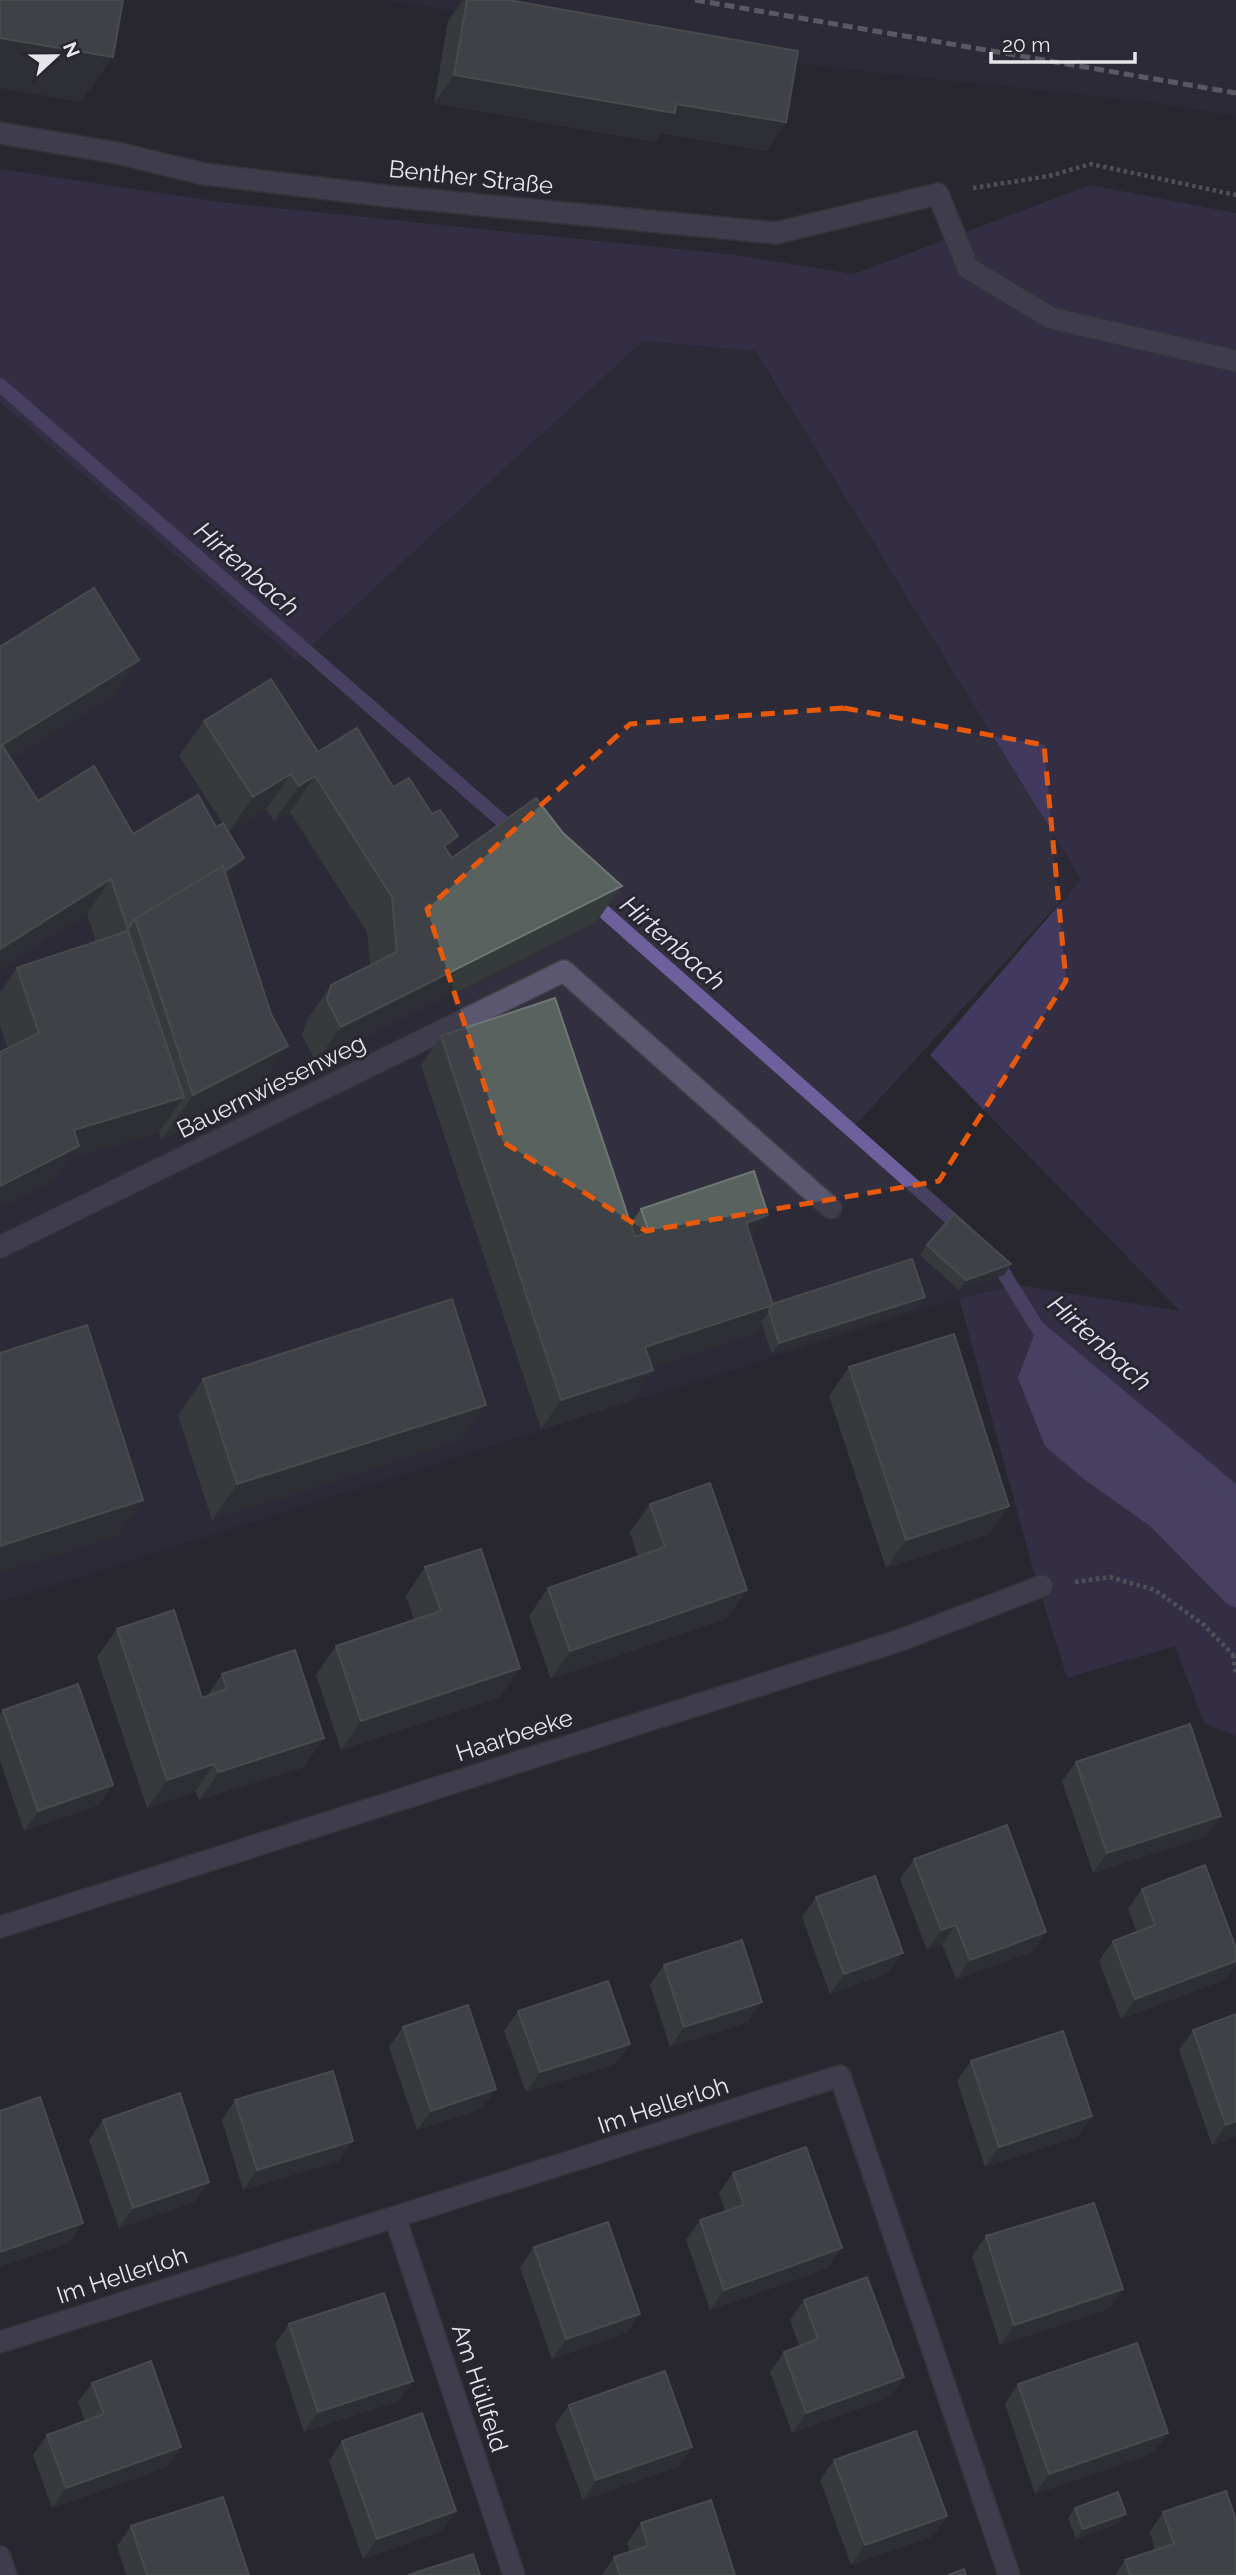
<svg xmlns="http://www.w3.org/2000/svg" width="1236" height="2575" viewBox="0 0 1236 2575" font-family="Raleway,sans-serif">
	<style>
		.built { fill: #32303e }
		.green { fill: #41395e }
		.water { fill: #6d609c }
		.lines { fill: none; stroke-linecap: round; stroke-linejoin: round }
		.stream { stroke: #6d609c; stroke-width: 14 }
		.minor-casing { stroke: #424149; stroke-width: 24 }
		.path { stroke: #828188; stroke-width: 4.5; stroke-dasharray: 3.5 3.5; stroke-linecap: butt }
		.minor { stroke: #5b5770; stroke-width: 21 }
		.rail { stroke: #97969d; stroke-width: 5; stroke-dasharray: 10 5; stroke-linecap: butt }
		.wall { fill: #49524e }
		.shaded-wall { fill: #353a3a }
		.building { fill: #5a625f; stroke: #6f7674; stroke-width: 2 }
		.marked { fill: none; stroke: #e8590c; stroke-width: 5; stroke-dasharray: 14 9; stroke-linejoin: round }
		.labels { text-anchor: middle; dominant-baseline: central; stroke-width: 6; stroke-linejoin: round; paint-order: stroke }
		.street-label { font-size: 24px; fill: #e5e5ea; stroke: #28262f }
		.water-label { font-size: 26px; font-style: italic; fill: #e2e0f2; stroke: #28262f }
	</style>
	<rect width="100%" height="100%" fill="#28262f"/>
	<path class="built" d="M384 0H1236V116L1150 102 819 66Z
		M643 341 754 351 1081 879 850 1131 992 1255 1011 1286 959 1298 0 1602V402L296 660Z"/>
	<path class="green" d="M0 169 227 203 736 255 854 274 1090 185 1236 213V1736L1204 1723 1175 1646 1067 1678 1033 1569 959 1298 1018 1285 1180 1311 930 1055 1081 879 755 351 643 341 296 660 0 402Z"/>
	<path class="water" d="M1037 1327 1236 1493V1608L1226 1603 1150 1526 1081 1477 1045 1446 1018 1378Z"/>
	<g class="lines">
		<path class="stream" d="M0 385 517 834
			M592 901 965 1231
			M995 1259 1037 1327 1236 1493"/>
		<g class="minor-casing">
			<path id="minor" d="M0 133 117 153 204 174 387 196 776 233 938 194 968 268 1051 318 1236 361
				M0 1247 564 971 831 1208
				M0 1927 898 1641 1042 1586
				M395 2217 514 2575
				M0 2342 840 2076 1009 2575
				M0 2557 6 2575"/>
		</g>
		<path class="path" d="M973 188 1049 176 1091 164 1236 195
			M1075 1582 1110 1577 1155 1590 1204 1625 1236 1658
			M1233 1655 1236 1675"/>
		<use href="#minor" class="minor"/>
		<path class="rail" d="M695 0 1236 93"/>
	</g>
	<path class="wall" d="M463 0H508L786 122 766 151 661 133 655 142 434 103 448 21Z
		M0 647 114 695 11 759 38 801 133 834 216 827 223 824 179 756 204 721 318 752 393 787 432 814 458 836 448 851 452 858 597 921 316 1062 302 1035 307 1020 331 985 370 965 367 932 290 812 274 821 266 809 229 832 228 882 257 1092 161 1140 159 1132 68 1160 54 1181 0 1026V993L17 968 96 942 87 914 0 969Z
		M441 1036 630 1224 641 1209 751 1240 772 1304 918 1307 772 1354 761 1322 753 1334 652 1367 633 1399 541 1429 421 1065Z
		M927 1245 1004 1275 959 1290 920 1255Z
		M849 1367 989 1534 886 1568 829 1396Z
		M203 1379 461 1440 212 1520 178 1415Z
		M650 1504 747 1590 727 1618 551 1679 529 1616 548 1588 638 1557 630 1532Z
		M425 1567 520 1668 500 1697 341 1750 316 1675 336 1646 414 1620 406 1596Z
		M117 1629 202 1698 207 1696 222 1674 304 1767 199 1800 195 1792 147 1808 97 1657Z
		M3 1710 99 1805 24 1831 0 1761V1714Z
		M1076 1762 1221 1816 1207 1836 1093 1873 1062 1781Z
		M914 1859 1046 1932 1032 1952 956 1979 942 1944 927 1950 900 1879Z
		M1142 1889 1236 1948V1965L1226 1979 1121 2019 1099 1961 1113 1941 1137 1932 1128 1909Z
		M816 1897 889 1973 830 1994 802 1917Z
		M664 1965 748 2022 670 2047 650 1985Z
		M518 2011 616 2064 526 2092 504 2031Z
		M1236 2014V2136L1212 2145 1179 2050 1193 2030Z
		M403 2027 482 2109 417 2130 389 2047Z
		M971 2061 1078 2136 985 2167 957 2081Z
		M235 2100 339 2161 243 2190 222 2120Z
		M103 2120 195 2202 119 2228 89 2140Z
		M733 2173 828 2268 710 2310 686 2240 700 2220 725 2211 719 2193Z
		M986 2236 1109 2309 1000 2345 972 2256Z
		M534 2247 640 2314 626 2333 552 2359 520 2267Z
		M804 2300 904 2377 890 2397 792 2433 770 2372 784 2352 799 2346 790 2320Z
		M289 2324 399 2401 304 2432 275 2344Z
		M92 2383 181 2447 167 2467 52 2508 33 2455 47 2435 85 2421 78 2402Z
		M1018 2384 1154 2453 1035 2494 1005 2404Z
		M569 2405 692 2447 678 2467 583 2500 555 2425Z
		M342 2441 456 2511 442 2531 363 2559 329 2461Z
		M834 2460 947 2516 933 2536 851 2565 820 2480Z
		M1075 2508 1118 2524 1076 2539 1068 2518Z
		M1163 2512 1236 2575H1115L1125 2560 1155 2550 1150 2532Z
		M641 2523 735 2575H602L614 2557 630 2552 627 2543Z
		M131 2526 249 2575H126L117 2546Z"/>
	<path class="shaded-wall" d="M0 38 113 57 81 102 0 88Z
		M454 75 676 104 786 122 766 151 661 133 655 142 434 103Z
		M139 660 114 695 0 766 2 745Z
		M291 774 266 809 228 833 253 797Z
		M315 776 290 812 274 821 299 786Z
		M458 836 433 872 444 846Z
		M244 858 220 894 137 924Z
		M111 879 87 914 0 969V949Z
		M622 886 597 921 316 1062 341 1027Z
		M288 1046 257 1092 161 1140 193 1095Z
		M184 1097 159 1132 68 1160 54 1181 0 1208V1186L74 1130Z
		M768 1215 748 1244 746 1223Z
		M1011 1264 1004 1275 959 1290 966 1280Z
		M925 1297 918 1307 772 1354 779 1343Z
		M773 1305 753 1334 625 1376 645 1347Z
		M653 1370 633 1399 541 1429 561 1400Z
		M486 1405 461 1440 212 1520 237 1484Z
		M143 1500 118 1536 0 1573V1546Z
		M1009 1506 989 1534 886 1568 906 1540Z
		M747 1590 727 1618 551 1679 570 1651Z
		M520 1668 500 1697 341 1750 361 1721Z
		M324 1738 304 1767 199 1800 219 1772Z
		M214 1764 195 1792 147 1808 167 1780Z
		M113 1785 99 1805 24 1831 38 1811Z
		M1221 1816 1207 1836 1093 1873 1107 1853Z
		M956 1925 942 1944 927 1950 941 1930Z
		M1046 1932 1032 1952 956 1979 970 1960Z
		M903 1953 889 1973 830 1994 844 1974Z
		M1236 1961V1965L1226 1979 1121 2019 1135 1999Z
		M762 2002 748 2022 670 2047 684 2027Z
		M630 2044 616 2064 526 2092 540 2072Z
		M496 2089 482 2109 417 2130 431 2111Z
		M1092 2116 1078 2136 985 2167 999 2147Z
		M1236 2121V2136L1212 2145 1226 2125Z
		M353 2141 339 2161 243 2190 257 2170Z
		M209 2182 195 2202 119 2228 133 2208Z
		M83 2223 69 2243 0 2267V2252Z
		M842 2248 828 2268 710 2310 724 2290Z
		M1123 2289 1109 2309 1000 2345 1014 2325Z
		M640 2314 626 2333 552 2359 566 2339Z
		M904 2377 890 2397 792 2433 806 2413Z
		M413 2381 399 2401 304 2432 318 2412Z
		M1168 2433 1154 2453 1035 2494 1049 2474Z
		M181 2447 167 2467 52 2508 66 2488Z
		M692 2447 678 2467 583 2500 596 2480Z
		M456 2511 442 2531 363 2559 377 2539Z
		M1126 2514 1118 2524 1076 2539 1083 2529Z
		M947 2516 933 2536 851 2565 865 2545Z"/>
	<path class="building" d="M0 0H123L113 57 0 38Z
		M467 0H508L798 51 786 122 676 104 675 113 454 75Z
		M94 588 139 660 2 745 38 801 94 766 133 834 198 795 216 827 223 823 244 858 225 871 223 866 135 919 128 929 111 879 0 949V647Z
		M271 679 318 752 357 728 393 787 409 778 432 814 440 810 458 836 444 846 452 858 536 798 563 833 622 886 341 1027 327 1000 331 985 397 952 392 897 315 776 299 786 291 774 253 797 204 721Z
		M223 866 271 1014 288 1046 193 1095 135 919Z
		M128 931 184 1097 74 1130 79 1146 0 1186V1052L39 1033 17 968Z
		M555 998 635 1237 649 1232 641 1209 754 1171 768 1215 746 1223 773 1305 645 1347 653 1370 561 1400 441 1036Z
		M954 1214 1011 1264 966 1280 927 1245Z
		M912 1259 925 1297 779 1343 769 1311 772 1304Z
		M452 1299 486 1405 237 1484 203 1379Z
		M87 1325 143 1500 0 1546V1353Z
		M954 1334 1009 1506 906 1540 849 1367Z
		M710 1483 747 1590 570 1651 548 1588 665 1547 650 1504Z
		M481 1549 520 1668 361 1721 336 1646 441 1611 425 1567Z
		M174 1610 202 1698 227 1689 222 1674 295 1650 324 1738 219 1772 214 1764 167 1780 117 1629Z
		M78 1684 113 1785 38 1811 3 1710Z
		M1190 1724 1221 1816 1107 1853 1076 1762Z
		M1007 1825 1046 1932 970 1960 956 1925 941 1930 914 1859Z
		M1205 1865 1236 1948V1961L1135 1999 1113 1941 1155 1925 1142 1889Z
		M875 1876 903 1953 844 1974 816 1897Z
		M742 1940 762 2002 684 2027 664 1965Z
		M608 1981 630 2044 540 2072 518 2011Z
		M468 2005 496 2089 431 2111 403 2027Z
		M1236 2014V2121L1226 2125 1193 2030Z
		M1063 2031 1092 2116 999 2147 971 2061Z
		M333 2071 353 2141 257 2170 235 2100Z
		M180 2093 209 2182 133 2208 103 2120Z
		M40 2097 83 2223 0 2252V2111Z
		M806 2147 842 2248 724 2290 700 2220 744 2205 733 2173Z
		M1094 2203 1123 2289 1014 2325 986 2236Z
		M608 2222 640 2314 566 2339 534 2247Z
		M867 2277 904 2377 806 2413 784 2352 818 2339 804 2300Z
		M384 2293 413 2381 318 2412 289 2324Z
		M1137 2343 1168 2433 1049 2474 1018 2384Z
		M151 2361 181 2447 66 2488 47 2435 104 2414 92 2383Z
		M665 2371 692 2447 596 2480 569 2405Z
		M422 2413 456 2511 377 2539 342 2441Z
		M916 2431 947 2516 865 2545 834 2460Z
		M1226 2491 1236 2520V2575H1130L1125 2560 1174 2544 1163 2512Z
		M1118 2492 1126 2514 1083 2529 1075 2508Z
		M223 2497 249 2575H147L131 2526Z
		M711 2500 735 2575H620L614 2557 648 2546 641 2523Z
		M473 2554 480 2575H408Z
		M964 2569 966 2575H948Z"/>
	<path d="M0 0H1236V2575H0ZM844 708 1044 745 1066 981 939 1181 646 1231 503 1142 427 909 630 724Z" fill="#28262f" fill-opacity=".55" fill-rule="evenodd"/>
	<path class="marked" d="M844 708 1044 745 1066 981 939 1181 646 1231 503 1142 427 909 630 724Z"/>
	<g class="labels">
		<g class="street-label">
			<text transform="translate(471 177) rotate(6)">Benther Straße</text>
			<text transform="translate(271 1086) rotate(-26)">Bauernwiesenweg</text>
			<text transform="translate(514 1735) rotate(-18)">Haarbeeke</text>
			<text transform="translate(663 2105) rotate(-18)">Im Hellerloh</text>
			<text transform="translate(122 2275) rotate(-18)">Im Hellerloh</text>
			<text transform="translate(480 2388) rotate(72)">Am Hüllfeld</text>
		</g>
		<g class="water-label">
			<text transform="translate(247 569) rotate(41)">Hirtenbach</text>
			<text transform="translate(673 943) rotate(41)">Hirtenbach</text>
			<text transform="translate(1100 1343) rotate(42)">Hirtenbach</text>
		</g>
	</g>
	<g transform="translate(56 56) rotate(68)" stroke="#28262f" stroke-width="5" paint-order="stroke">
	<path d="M0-5L12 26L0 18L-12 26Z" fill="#e5e5ea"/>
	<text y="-10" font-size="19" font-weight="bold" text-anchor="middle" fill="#e5e5ea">N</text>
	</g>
	<path d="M991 52v10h144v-10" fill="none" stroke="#e5e5ea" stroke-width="3.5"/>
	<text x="1002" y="52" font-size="21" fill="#e5e5ea" stroke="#28262f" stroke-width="5" paint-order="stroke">20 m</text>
</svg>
